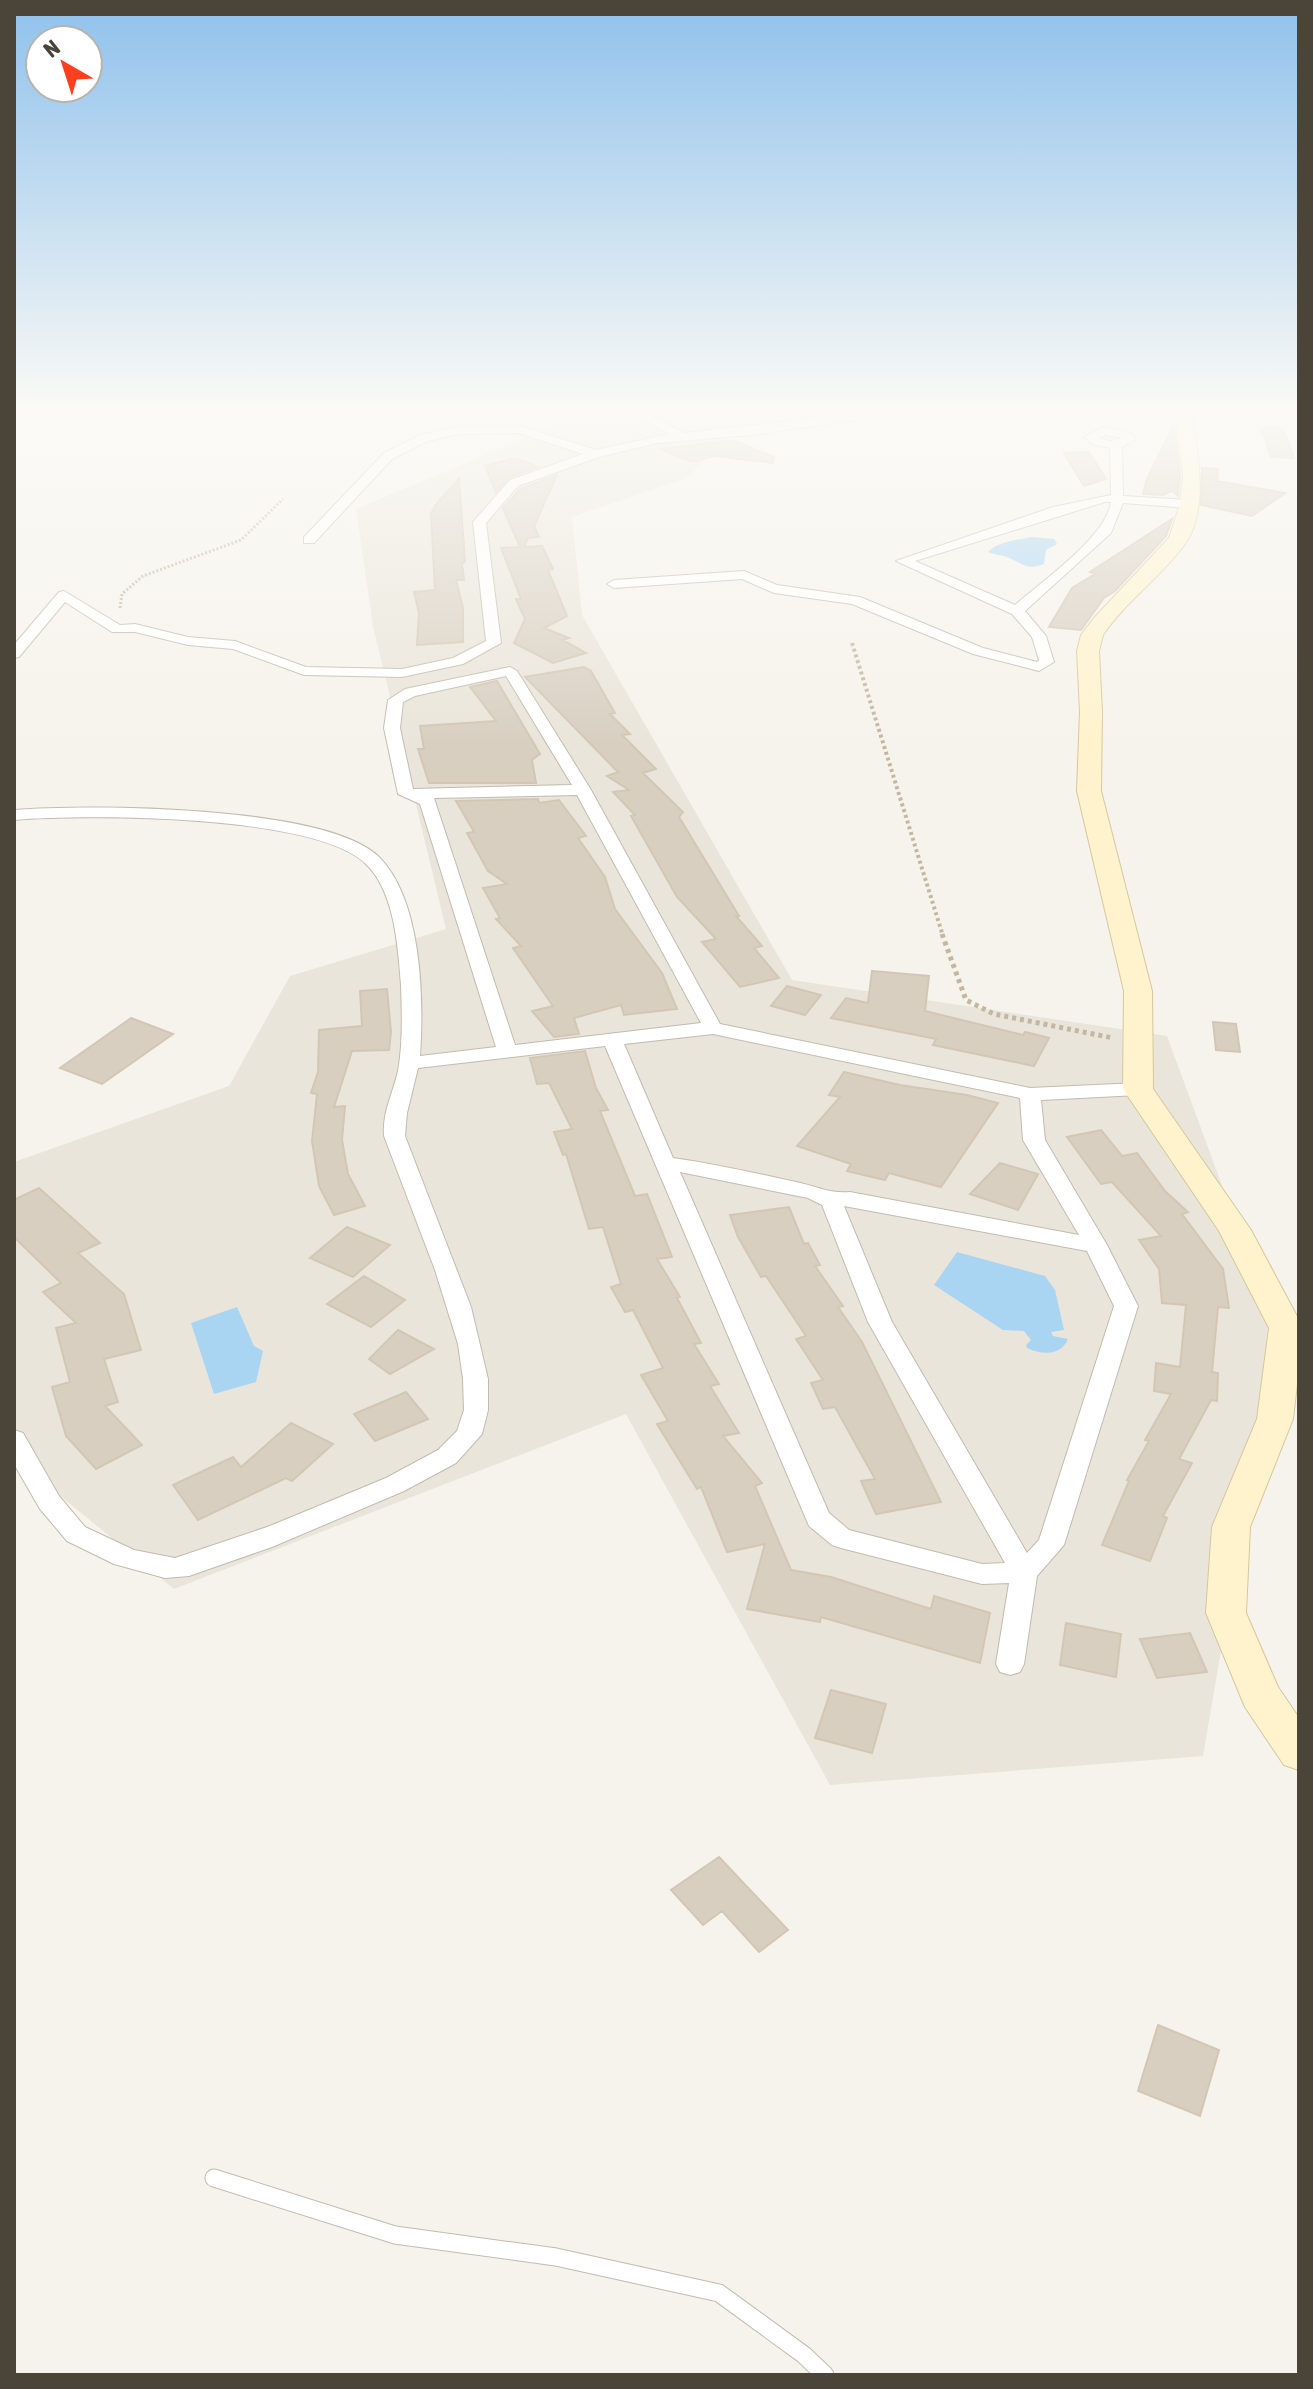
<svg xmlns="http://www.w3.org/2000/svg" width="1313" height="2389" viewBox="0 0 1313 2389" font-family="'Asap Condensed',sans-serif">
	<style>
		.residential { fill: #eae5da }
		.water { fill: #a9d4f2 }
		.building { fill: #d8cfc1; stroke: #d3c7b4; stroke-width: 2 }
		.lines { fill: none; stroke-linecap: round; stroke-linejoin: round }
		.service-far1-casing { stroke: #c2bbae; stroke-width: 7 }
		.service-casing { stroke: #c2bbae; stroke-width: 19 }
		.minor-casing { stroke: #c2bbae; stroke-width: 2 }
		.secondary-casing { stroke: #d6c79b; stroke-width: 2 }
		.path-far2 { stroke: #c4b79f; stroke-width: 3; stroke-dasharray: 2 2; stroke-linecap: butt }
		.path-far1 { stroke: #c4b79f; stroke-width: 4; stroke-dasharray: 3 3; stroke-linecap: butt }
		.path { stroke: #c4b79f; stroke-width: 5; stroke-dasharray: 4 4; stroke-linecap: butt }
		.service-far1 { stroke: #fff; stroke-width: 6 }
		.service { stroke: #fff; stroke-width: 17 }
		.minor { fill: #fff; fill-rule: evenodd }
		.secondary { fill: #fff3cd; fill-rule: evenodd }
	</style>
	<rect width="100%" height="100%" fill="#f6f3ec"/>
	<path class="residential" d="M574 411H743L754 416 684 479 572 517 582 615 792 980 1167 1036 1269 1313 1255 1452 1203 1756 830 1785 626 1414 174 1589 19 1462 14 1445V1162L229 1086 290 976 446 929 373 626 356 509 580 415Z"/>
	<path class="water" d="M1032 537 1054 539 1057 544 1046 550 1044 564C1026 571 1022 563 1007 557 1001 555 995 555 988 552 998 541 1017 540 1032 537Z
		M957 1252 1045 1276 1055 1290 1064 1330 1051 1332 1053 1336 1068 1339C1061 1356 1042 1355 1027 1348L1026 1345 1031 1340 1024 1331 1003 1330 934 1285Z
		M237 1307 254 1346 263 1351 256 1382 214 1394 191 1323Z"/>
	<path class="building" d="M1174 425 1180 476 1178 496 1172 491 1163 495 1143 494 1146 481Z
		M1261 427 1283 428 1294 458 1271 457Z
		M733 440 774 457 773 463 714 456 692 462 661 449Z
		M1089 452 1106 479 1084 486 1064 453Z
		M515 458 538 467 509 477 496 492 485 466Z
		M1202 468 1218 469 1217 481 1285 493 1252 516 1201 505Z
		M557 475 534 526 539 537 528 538 524 547 542 546 553 569 548 570 567 616 544 628 569 638 563 640 586 653 553 663 514 643 525 619 516 599H521L501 548 520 547 503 508 520 489Z
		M459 479 465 562 462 563 464 580H456L463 608V642L417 645 419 613 414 592 435 590 431 514 436 504Z
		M1172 519 1166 536 1115 591 1104 598 1081 630 1049 627 1072 588 1095 574 1090 572Z
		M584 667 591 671 615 713 610 714 630 734 622 735 656 769 643 773 683 812 679 817 739 916H736L762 946 754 948 779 978 740 987 702 942 716 939 677 897 631 816 635 815 613 792 629 790 607 776 618 772 525 677Z
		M497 681 540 754 532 760 536 783H429L418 749H424L420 726 496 721 470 687Z
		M538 799 539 803 559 800 586 836 578 838 605 877 615 909 662 973 677 1009 624 1015 621 1005 574 1018 579 1034 554 1037 532 1011 553 1006 513 948 521 946 496 919 500 918 483 888 507 884 488 871 467 833 474 832 456 801Z
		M872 971 929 976 925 1011 1023 1035 1025 1032 1049 1038 1034 1066 933 1045 936 1039 831 1018 846 998 868 1003Z
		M787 986 821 995 805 1015 771 1006Z
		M387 989 391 1032 389 1050 352 1051 334 1107 345 1106 342 1140 348 1174 365 1206 334 1215 319 1186 312 1141 317 1094 311 1093 318 1072 319 1030 362 1026 360 991Z
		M131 1018 173 1034 102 1084 60 1068Z
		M1213 1022 1236 1024 1240 1052 1216 1050Z
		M585 1051 596 1088 608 1110 600 1111 635 1196 647 1194 672 1257 657 1259 680 1297 677 1298 701 1343 694 1344 719 1384 710 1386 739 1433 723 1436 762 1483 755 1486 791 1570 831 1577 931 1609 934 1596 990 1613 980 1663 821 1617 820 1622 747 1609 765 1544 727 1552 701 1487 697 1489 657 1424 668 1421 641 1375 663 1368 633 1310 625 1312 611 1287 621 1284 603 1227 589 1229 566 1154 563 1155 554 1132 572 1129 549 1083 537 1084 530 1058Z
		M844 1072 900 1085 967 1095 998 1103 941 1187 889 1173 885 1180 847 1171 851 1164 797 1146 840 1097 829 1095Z
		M1101 1130 1122 1156 1137 1153 1165 1191 1188 1212 1182 1214 1223 1269 1229 1308 1218 1307 1212 1372 1218 1373 1217 1401 1211 1400 1179 1459 1192 1463 1163 1516 1167 1518 1150 1561 1102 1545 1129 1481 1127 1480 1149 1441 1145 1440 1171 1394 1154 1391 1156 1363 1180 1367 1186 1305 1162 1303 1159 1269 1139 1240 1161 1236 1112 1182 1101 1184 1067 1137Z
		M1000 1163 1038 1174 1018 1210 970 1194Z
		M39 1188 100 1243 78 1253 124 1294 141 1350 104 1359 118 1402 105 1406 142 1445 96 1469 66 1436 52 1387 70 1382 56 1328 76 1323 43 1292 61 1283 14 1237V1200Z
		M789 1207 804 1244 808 1243 820 1265 815 1266 843 1306 838 1307 862 1342 941 1502 876 1514 861 1481 875 1479 835 1407 823 1409 811 1383 823 1380 796 1339 806 1336 766 1276 761 1277 738 1237 730 1215Z
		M347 1227 390 1245 353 1277 310 1258Z
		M364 1276 405 1300 371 1327 327 1304Z
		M398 1330 434 1349 390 1374 369 1359Z
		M406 1392 428 1419 375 1441 354 1414Z
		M291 1423 333 1444 292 1481 286 1478 198 1520 173 1485 233 1457 241 1467Z
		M1066 1623 1121 1634 1116 1677 1060 1665Z
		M1190 1633 1207 1672 1157 1678 1140 1639Z
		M831 1690 886 1704 872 1753 815 1738Z
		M719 1857 788 1930 759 1952 722 1911 703 1925 671 1890Z
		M1158 2025 1219 2050 1200 2116 1138 2091Z"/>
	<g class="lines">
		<g class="service-far1-casing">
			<path id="service-far1" d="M843 411 865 416"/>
		</g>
		<g class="service-casing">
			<path id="service" d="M214 2178 395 2235 556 2257 719 2293 804 2355 825 2375"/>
		</g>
		<g class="minor-casing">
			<path id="minor" d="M629 411H643L684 433 873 411H903L897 414 751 435 657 443 599 457 518 486 486 523 501 643 463 664 402 677 304 675 233 649 188 645 135 632H112L65 602 19 657 14 658V645L59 592 64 591 120 625 135 624 188 637 235 641 306 667 402 669 453 658 486 641 473 522 510 480 583 454 519 433 460 434 428 441 392 459 314 543H304V537L384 453 420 435 460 426H520L596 450 669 434Z
				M1104 427 1130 433 1136 439 1122 447 1123 496 1189 500 1195 504 1189 508 1123 503 1111 533 1025 611 1046 636 1054 662 1039 671 973 654 852 604 774 593 742 579 614 588 607 584 614 580 744 571 777 585 860 597 983 648 1037 662 1039 660 1032 637 1012 614 896 561 1053 507 1111 495 1110 448 1095 445 1084 437ZM1105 435 1122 438H1123L1110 441 1099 438ZM1105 502H1111C1107 536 1041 582 1015 605L915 561Z
				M510 667 517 671 591 790 720 1024 1030 1088 1138 1083 1148 1089 1138 1095 1041 1100 1045 1140 1107 1245 1138 1306 1064 1545 1037 1576 1024 1664 1020 1672 1010 1675 1000 1672 996 1664 1009 1583 982 1584 841 1548 832 1545 809 1526 605 1046 418 1068 407 1113 405 1136 471 1307 488 1379V1410L482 1434 456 1463 404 1491 272 1547 189 1576 165 1578 114 1564 67 1541 40 1509 14 1464V1430L23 1433 59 1496 85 1527 134 1550 175 1558 270 1526 386 1478 438 1450 457 1431 464 1410 463 1379 458 1344 435 1270 384 1136C382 1113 393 1093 398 1071 403 1043 402 1013 401 985 398 948 395 892 366 864 315 814 86 814 14 820V810C88 804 326 805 379 857 422 900 424 999 420 1056L496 1047 420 804 398 794 384 728 388 700 405 689ZM506 676 572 785 413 789 400 728 403 702 415 696ZM577 795 701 1023 515 1045 434 798ZM713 1034 1020 1098 1023 1140 1079 1235 850 1192C831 1194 815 1186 796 1182 755 1173 715 1164 673 1158L624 1044ZM680 1172 808 1198 822 1205 868 1322 1005 1563 982 1564 849 1530 829 1513ZM844 1206 1087 1251 1114 1306 1039 1540 1027 1553 892 1322Z"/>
		</g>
		<g class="secondary-casing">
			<path id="secondary" d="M1175 411H1191C1197 449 1210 509 1185 544 1161 577 1126 601 1103 635L1099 651 1102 712 1101 791 1152 991 1153 1089 1251 1230 1299 1320V1367L1293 1419 1250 1527 1246 1613 1278 1687 1299 1718V1770L1284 1765 1245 1707 1206 1613 1212 1527 1257 1419 1269 1328 1219 1231 1123 1089 1124 991 1077 791 1080 712 1077 651 1081 635 1094 618 1169 538 1180 504 1183 476Z"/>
		</g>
		<path class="path-far2" d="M120 608 122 594 143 576 241 540 283 499"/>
		<path class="path-far1" d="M852 643 943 936"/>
		<path class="path" d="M942 934 966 1000 994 1014 1113 1038"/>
		<use href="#service-far1" class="service-far1"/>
		<use href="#service" class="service"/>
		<use href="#minor" class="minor"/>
		<use href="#secondary" class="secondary"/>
	</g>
	<linearGradient id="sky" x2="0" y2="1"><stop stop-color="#8fc1ec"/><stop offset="0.55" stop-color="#fbfaf6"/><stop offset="1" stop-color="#fbfaf6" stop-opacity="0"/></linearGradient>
	<rect width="1313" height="745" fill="url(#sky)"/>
	<rect width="1313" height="2389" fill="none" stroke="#4b4439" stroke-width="32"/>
	<g transform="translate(64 64) rotate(321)"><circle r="38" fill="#ffffff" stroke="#b7b4b0" stroke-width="2"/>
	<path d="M0-6L14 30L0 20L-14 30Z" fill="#fc3f1d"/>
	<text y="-12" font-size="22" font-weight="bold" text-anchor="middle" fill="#4b4439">N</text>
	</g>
</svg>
